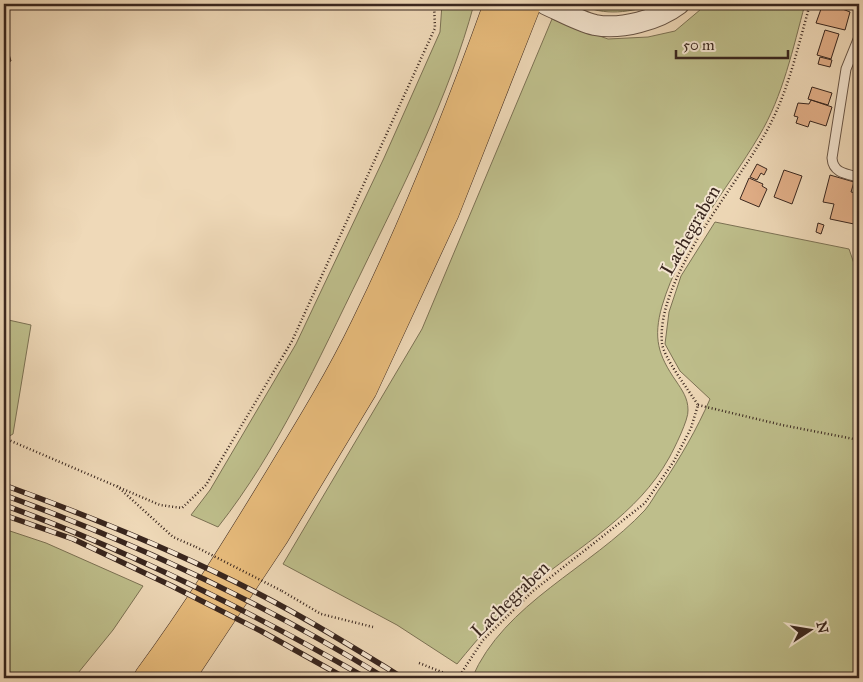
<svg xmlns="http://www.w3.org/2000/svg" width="863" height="682" viewBox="0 0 863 682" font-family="'IM FELL Great Primer',serif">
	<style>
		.green { fill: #bebe8b; stroke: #7c7254 }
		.building { fill: #e2af88; stroke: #39261e }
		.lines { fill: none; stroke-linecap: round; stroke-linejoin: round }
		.service-casing { stroke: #665344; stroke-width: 11 }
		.tertiary-casing { stroke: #665344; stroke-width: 22 }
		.motorway-casing { stroke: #39261e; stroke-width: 29 }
		.path { stroke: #39261e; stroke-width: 2.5; stroke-dasharray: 1 2.5; stroke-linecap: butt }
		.service { stroke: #f5e6d1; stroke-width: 9 }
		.tertiary { stroke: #f5e6d1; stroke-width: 20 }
		.motorway { stroke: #e8bc7c; stroke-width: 28 }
		.rail-casing { stroke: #39261e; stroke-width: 5.5 }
		.rail { stroke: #f5e6d1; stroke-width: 4; stroke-dasharray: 11; stroke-linecap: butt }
		.path-bridge { stroke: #39261e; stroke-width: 2.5; stroke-dasharray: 1 2.5; stroke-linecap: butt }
		.labels { text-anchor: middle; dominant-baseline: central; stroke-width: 4; stroke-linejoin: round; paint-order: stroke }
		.street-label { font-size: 19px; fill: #39261e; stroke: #f5e6d1 }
	</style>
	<rect width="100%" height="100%" fill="#efd9b8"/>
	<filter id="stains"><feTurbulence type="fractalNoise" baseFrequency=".004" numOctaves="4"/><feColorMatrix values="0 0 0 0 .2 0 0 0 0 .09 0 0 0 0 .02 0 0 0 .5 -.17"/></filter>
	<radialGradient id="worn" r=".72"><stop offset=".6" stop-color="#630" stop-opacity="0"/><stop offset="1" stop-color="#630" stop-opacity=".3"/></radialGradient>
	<path class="green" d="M442 4H474C449 97 403 186 361 273 318 360 278 451 218 527L191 515 210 490 296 344 384 158 440 32Z
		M581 4H656C632 12 603 17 581 4Z
		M707 4H805C793 48 783 96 759 136 726 192 681 242 662 306 653 338 658 355 676 381 682 390 688 398 688 410 689 419 674 449 669 458 638 514 580 546 532 585 504 608 480 636 457 664L397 625 283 564 422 329 552 19 608 39 648 37 675 31Z
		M715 222 849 249 859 278V678H472C504 603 591 568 645 510 651 503 656 493 662 485 680 458 697 429 710 399L680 371 665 344 669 312 681 276Z
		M4 319 31 325 13 434 4 439Z
		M4 529 46 543 143 586 113 630 74 678H4Z"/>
	<path class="building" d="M819 4H830L850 12 845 30 816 23 821 9 818 8Z
		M825 30 839 34 831 59 817 55Z
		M4 37 11 61 4 63Z
		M820 57 832 60 830 67 818 64Z
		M812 87 832 93 828 105 808 99Z
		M811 100 832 107 826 126 810 121 808 127 796 123 798 117 794 116 798 103 809 104Z
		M757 164 767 169 764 175 761 173 757 180 750 177Z
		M784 170 802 176 792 204 774 197Z
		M830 175 854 182 851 192 856 193 854 199 859 202 854 224 830 219 834 204 823 202Z
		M749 178 763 184 762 186 767 189 759 207 740 199Z
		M818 223 824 225 821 234 816 232Z"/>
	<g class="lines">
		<g class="service-casing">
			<path id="service" d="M859 37 846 69 832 158C833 173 846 174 859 177"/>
		</g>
		<g class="tertiary-casing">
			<path id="tertiary" d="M545 4C561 11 578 21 595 25 621 30 658 20 679 4"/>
		</g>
		<g class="motorway-casing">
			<path id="motorway" d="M148 678C196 613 238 545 280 476 310 427 340 378 365 326 416 222 459 113 498 4
				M180 678 275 535 363 389 445 212 527 4"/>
		</g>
		<path class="path" d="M698 405 782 425 859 440
			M4 438 160 505 182 508 206 485 292 341 435 28 434 4
			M117 486 173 537 196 547
			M282 591 321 614 373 627
			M419 663 457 678
			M458 678 483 640 533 591 645 503 674 461 691 428 698 405C690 392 663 357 662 343 656 281 732 191 762 139 787 98 797 50 810 4"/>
		<use href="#service" class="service"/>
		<use href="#tertiary" class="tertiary"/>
		<use href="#motorway" class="motorway"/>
		<g class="rail-casing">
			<path id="rail" d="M4 485C97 519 189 556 276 603 319 626 361 652 403 678
				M4 495C136 543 265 604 385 678
				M4 505C130 551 250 611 366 678
				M4 515 73 539 172 586 261 631 345 678"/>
		</g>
		<use href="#rail" class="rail"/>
		<path class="path-bridge" d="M196 547 282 591"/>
	</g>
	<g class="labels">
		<g class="street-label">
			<text transform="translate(690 230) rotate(-60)">Lachegraben</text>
			<text transform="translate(510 599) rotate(-44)">Lachegraben</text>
		</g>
	</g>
	<rect width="863" height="682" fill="none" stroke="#efd9b8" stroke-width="20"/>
	<rect x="5" y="5" width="853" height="672" fill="none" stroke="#39261e" stroke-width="2.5"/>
	<rect x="10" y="10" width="843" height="662" fill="none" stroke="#39261e"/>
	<g transform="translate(810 630) rotate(78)" stroke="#f5e6d1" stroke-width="4" paint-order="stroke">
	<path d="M0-4L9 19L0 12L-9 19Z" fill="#39261e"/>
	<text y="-8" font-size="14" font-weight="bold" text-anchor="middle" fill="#39261e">N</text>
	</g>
	<path d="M676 50v8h112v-8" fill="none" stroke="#39261e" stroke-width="2.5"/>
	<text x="683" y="50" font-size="15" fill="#39261e" stroke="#f5e6d1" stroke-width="4" paint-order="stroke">50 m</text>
	<rect width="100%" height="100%" filter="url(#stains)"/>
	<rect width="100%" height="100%" fill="url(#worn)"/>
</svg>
